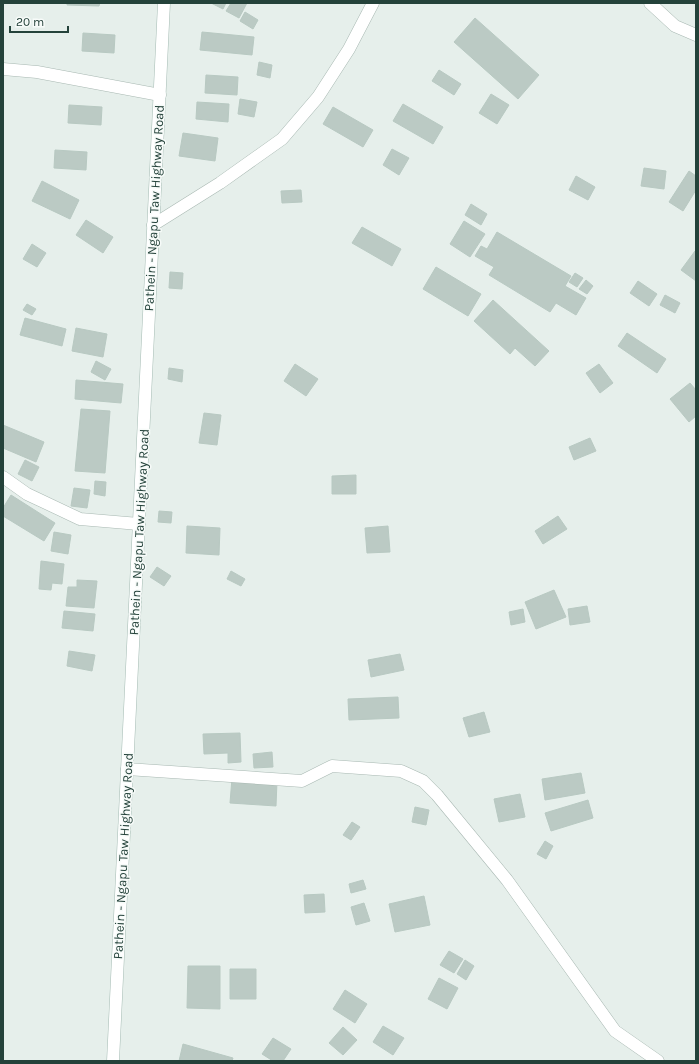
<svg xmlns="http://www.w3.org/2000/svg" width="699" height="1064" viewBox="0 0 699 1064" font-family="Karla,sans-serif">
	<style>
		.building { fill: #bbcac4; stroke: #b8c9c2 }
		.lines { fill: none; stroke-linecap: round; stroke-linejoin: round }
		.street-casing { stroke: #a8b8b2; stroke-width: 13 }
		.secondary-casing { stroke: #a4bbb3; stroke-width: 13 }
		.street { stroke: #fff; stroke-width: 12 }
		.secondary { stroke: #fff; stroke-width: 12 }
		.labels { text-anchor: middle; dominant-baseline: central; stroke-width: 3; stroke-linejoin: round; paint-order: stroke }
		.street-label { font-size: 13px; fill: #24423a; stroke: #f7fbf9 }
	</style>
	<rect width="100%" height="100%" fill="#e6efeb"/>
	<path class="building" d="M67 3H100L99 6 67 5Z
		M211 3H226L223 9Z
		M231 3H247L239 18 226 11Z
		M245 12 258 20 253 29 240 21Z
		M475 18 539 75 518 99 454 42Z
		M202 32 254 37 252 55 200 50Z
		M83 33 115 35 114 53 82 51Z
		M259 62 272 65 270 78 257 75Z
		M439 70 461 84 454 95 432 81Z
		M206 75 238 77 237 95 205 93Z
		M491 94 509 105 497 124 479 113Z
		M240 99 257 102 254 117 238 114Z
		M197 102 229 104 228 122 196 119Z
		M403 104 443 127 433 144 393 121Z
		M69 105 102 107 101 125 68 123Z
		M333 107 373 130 363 147 323 124Z
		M183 133 218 138 215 161 179 156Z
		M392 149 409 158 399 175 383 165Z
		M55 150 87 152 86 170 54 168Z
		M644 168 666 171 664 189 641 186Z
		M689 171 696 176V190L683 211 669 202Z
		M576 176 595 187 588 200 569 190Z
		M42 181 79 200 70 219 32 201Z
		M301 190 302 202 282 203 281 191Z
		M471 204 487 214 481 225 465 215Z
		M86 220 113 237 103 253 76 235Z
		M464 221 485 234 470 257 450 244Z
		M362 227 401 249 392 266 352 243Z
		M497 232 571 276 565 286 586 298 576 315 556 303 550 312 489 275 494 267 475 256 481 246 487 249Z
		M32 244 46 253 37 267 23 259Z
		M695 251H696V281L681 270Z
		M436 267 481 294 468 316 423 289Z
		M170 272 183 273 182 289 169 288Z
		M575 273 583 278 577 287 569 282Z
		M586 280 593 286 587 294 579 289Z
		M638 281 657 294 649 306 630 293Z
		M665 295 680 303 675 313 660 305Z
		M493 300 549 351 535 366 515 348 510 354 474 321Z
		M27 304 36 309 32 315 23 310Z
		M25 318 66 329 62 346 20 335Z
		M76 328 107 334 103 357 72 351Z
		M627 333 666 359 657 373 618 346Z
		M96 361 111 369 105 380 91 372Z
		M295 364 318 379 306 396 284 381Z
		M599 364 613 383 600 393 586 373Z
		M169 368 183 370 182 382 168 379Z
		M76 380 123 384 121 403 75 399Z
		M690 383 696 390V416L689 422 670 399Z
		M81 409 110 411 105 473 75 471Z
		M204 413 221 415 217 445 199 443Z
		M3 425 44 442 36 462 3 448Z
		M590 438 596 451 574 460 569 447Z
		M25 460 39 467 32 481 18 474Z
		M356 475V494H332V476Z
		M95 481 106 482 105 496 94 494Z
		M74 488 90 490 87 508 71 506Z
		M11 495 55 523 44 541 3 516V508Z
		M159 511 172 512 171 523 158 522Z
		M558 516 567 529 543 544 535 531Z
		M187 526 220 528 219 555 186 553Z
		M388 526 390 552 367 553 365 528Z
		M54 532 71 535 68 554 51 551Z
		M41 561 64 564 62 584 52 583 51 590 39 589Z
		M157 567 171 576 164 586 150 577Z
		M231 571 245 579 241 586 227 579Z
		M77 580 97 581 94 608 66 606 68 587H77Z
		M554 590 566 617 536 629 525 602Z
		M587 606 590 622 570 625 568 609Z
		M523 609 525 622 511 625 509 612Z
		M64 611 95 614 93 631 62 628Z
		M69 651 95 655 92 671 67 666Z
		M400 654 404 670 371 677 368 660Z
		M398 697 399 718 349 720 348 699Z
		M484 712 490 732 469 737 463 718Z
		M240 733 241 762 228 763V753L204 754 203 734Z
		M272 752 273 767 254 768 253 754Z
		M581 773 585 793 545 800 542 779Z
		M232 778 277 781 276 806 230 803Z
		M520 794 525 817 499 822 494 799Z
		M588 800 593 818 551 831 545 813Z
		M415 807 429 810 426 825 412 822Z
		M352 822 360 827 351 840 343 835Z
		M545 841 553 846 546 859 537 854Z
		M363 880 366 889 351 893 349 884Z
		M324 894 325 912 305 913 304 895Z
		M424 896 430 925 395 932 389 904Z
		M364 903 370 921 356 925 351 907Z
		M449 951 463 959 454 973 440 965Z
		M465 960 474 966 466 980 457 974Z
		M188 966H220V1009L187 1008Z
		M230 969H256V999H230Z
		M439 978 458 988 447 1009 428 999Z
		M345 990 367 1004 355 1023 333 1009Z
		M383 1026 404 1038 393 1055 373 1042Z
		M343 1027 357 1040 343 1055 329 1043Z
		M273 1038 291 1049 283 1061H273L262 1054Z
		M183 1044 233 1058 232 1061H179Z"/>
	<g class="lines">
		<g class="street-casing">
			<path id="street" d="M650 3 675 26 696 35
				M3 69 37 72 160 95
				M153 225 220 183 282 139 318 97 349 49 373 3
				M3 477 27 494 80 519 139 524
				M127 769 302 781 332 766 401 771 423 781 437 795 507 880 615 1031 658 1061"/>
		</g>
		<g class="secondary-casing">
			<path id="secondary" d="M113 1061 164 3"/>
		</g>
		<use href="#street" class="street"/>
		<use href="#secondary" class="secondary"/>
	</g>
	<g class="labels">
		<g class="street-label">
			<text transform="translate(154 208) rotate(-87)">Pathein - Ngapu Taw Highway Road</text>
			<text transform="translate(139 532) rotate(-87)">Pathein - Ngapu Taw Highway Road</text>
			<text transform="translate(123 856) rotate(-87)">Pathein - Ngapu Taw Highway Road</text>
		</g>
	</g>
	<rect width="699" height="1064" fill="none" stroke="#24423a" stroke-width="8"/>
	<path d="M10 26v6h58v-6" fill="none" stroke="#24423a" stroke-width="2"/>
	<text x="16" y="26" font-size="12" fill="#24423a" stroke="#f7fbf9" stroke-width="3" paint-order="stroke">20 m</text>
</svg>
